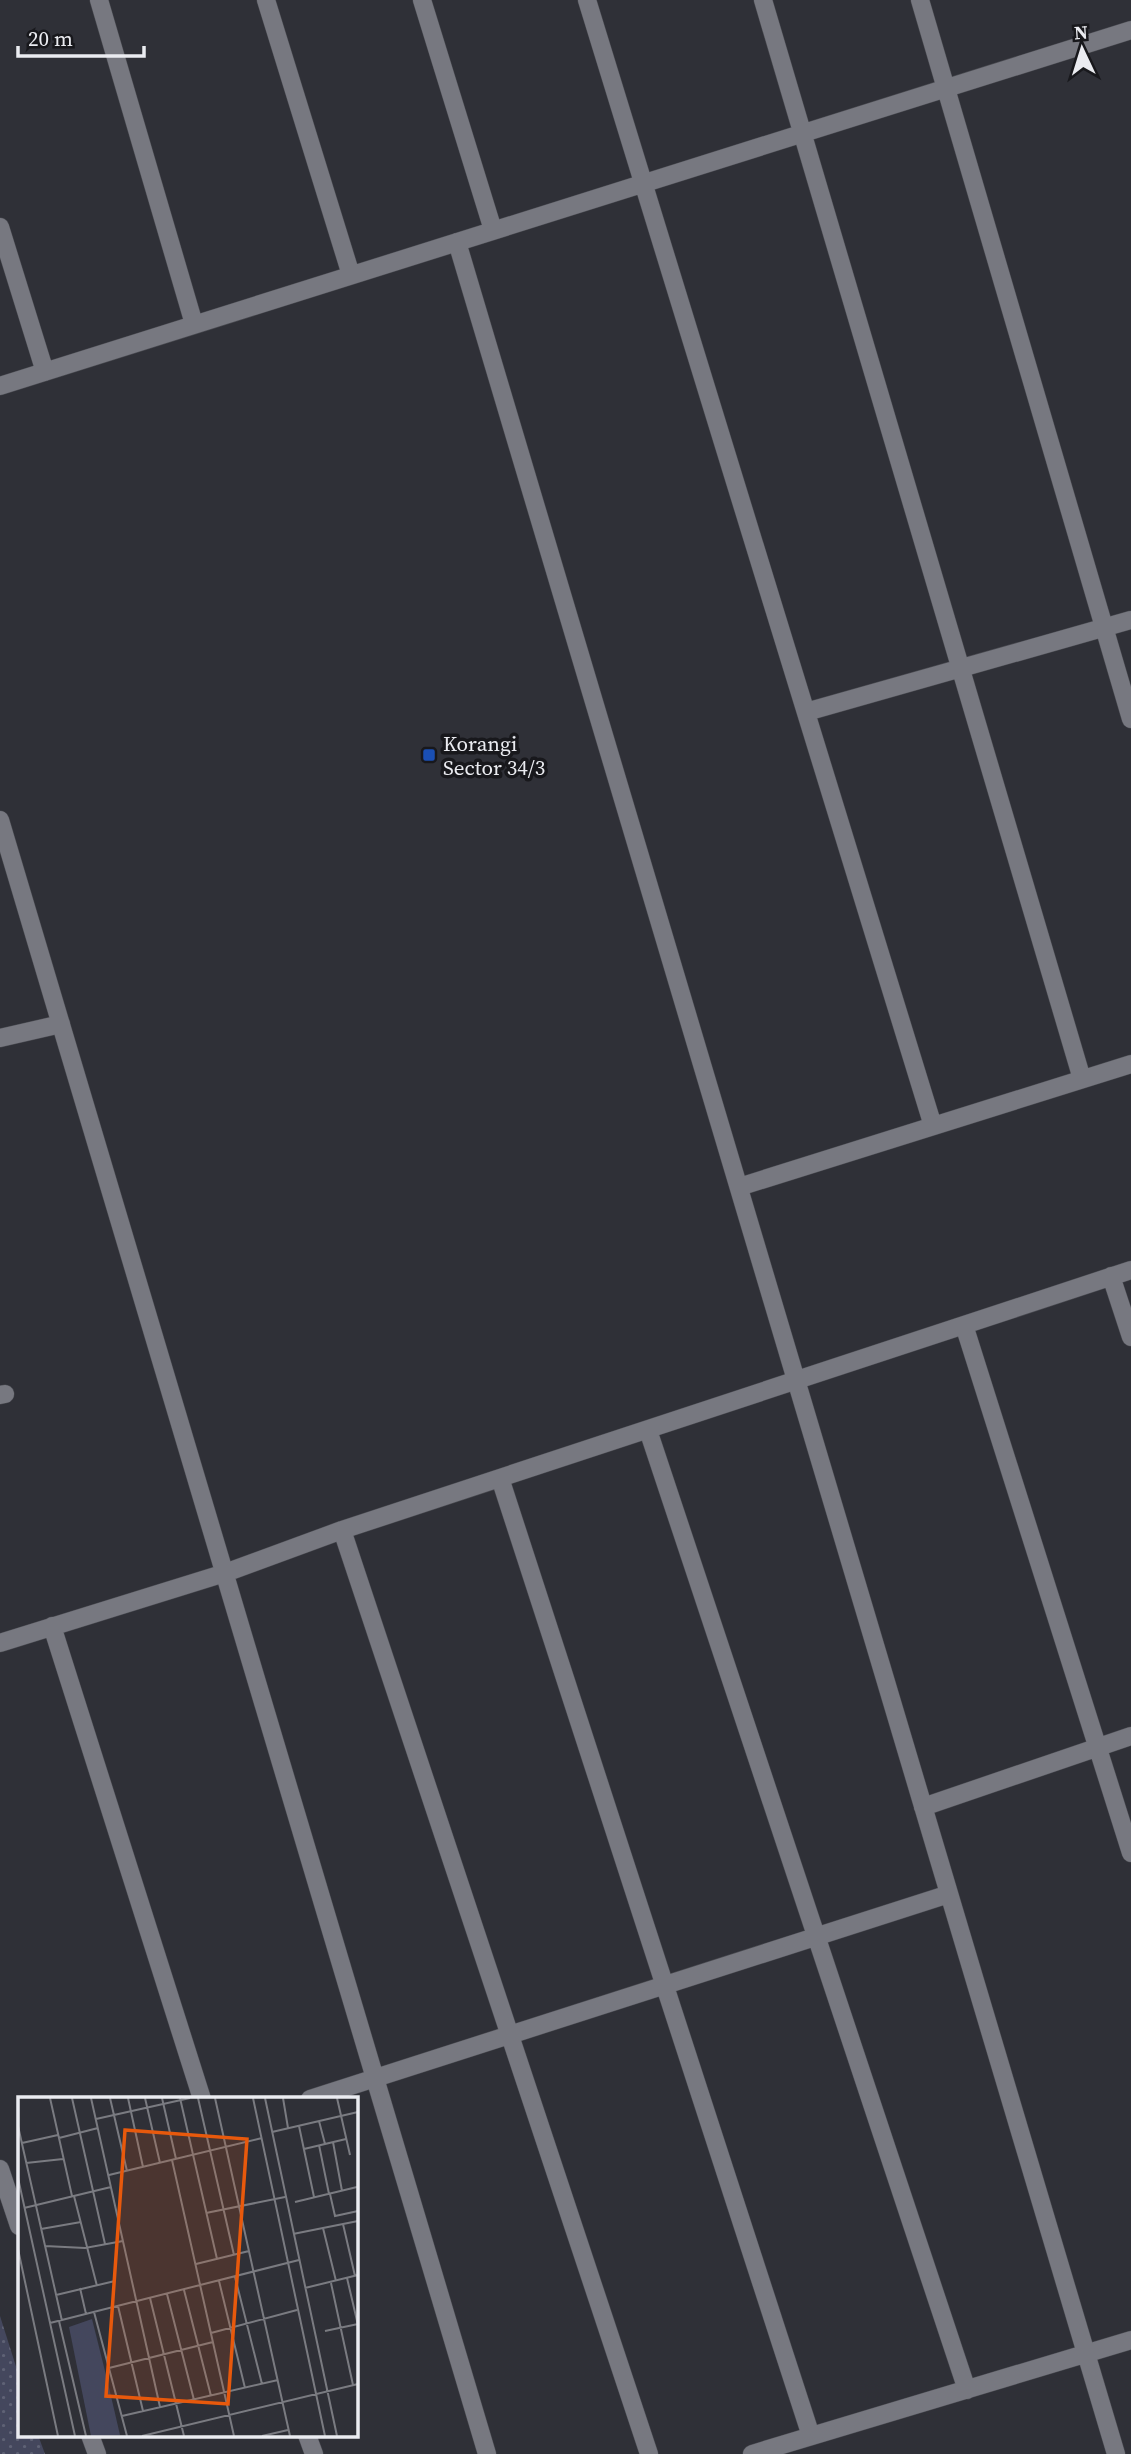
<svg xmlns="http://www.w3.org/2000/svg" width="1131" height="2454" viewBox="0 0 1131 2454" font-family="'Source Serif 4',serif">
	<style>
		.grass { fill: url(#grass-dots) }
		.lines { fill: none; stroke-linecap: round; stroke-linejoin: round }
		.minor-casing { stroke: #4a4b51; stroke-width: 19 }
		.minor { stroke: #777880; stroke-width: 18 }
		.transit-dot { fill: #1a4fb4; stroke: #18181c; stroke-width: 2.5 }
		.labels { text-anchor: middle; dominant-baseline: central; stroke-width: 7; stroke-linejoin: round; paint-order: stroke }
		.poi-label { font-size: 21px; fill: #ebecf1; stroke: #18181c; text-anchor: start }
		.inset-road { fill: none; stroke: #7a7b81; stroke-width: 2 }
		.view { fill: #e8590c; fill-opacity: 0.15; stroke: #e8590c; stroke-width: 3.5 }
		.inset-edge { fill: none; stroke: #ebecf1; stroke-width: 3.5 }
	</style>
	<defs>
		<pattern id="grass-dots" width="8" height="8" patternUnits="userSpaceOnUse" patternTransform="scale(1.75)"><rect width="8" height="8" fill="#44475d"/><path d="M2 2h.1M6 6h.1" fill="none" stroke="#5f6275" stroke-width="1.8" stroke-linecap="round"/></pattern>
	</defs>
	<rect width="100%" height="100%" fill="#2f3037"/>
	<path class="grass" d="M0 2316 19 2376V2435H38L45 2454H0Z"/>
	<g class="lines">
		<g class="minor-casing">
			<path id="minor" d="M99 0 194 324
				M266 0 351 275
				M422 0 493 230
				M587 0 933 1126
				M763 0 1082 1079
				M920 0 1131 719
				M0 227 45 372
				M457 242 1116 2454
				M0 386 1131 30
				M806 712 1131 620
				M0 820 487 2454
				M0 1038 61 1024
				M739 1187 1131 1064
				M1111 1276 1131 1337
				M964 1325 1131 1853
				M0 1395 5 1394
				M648 1430 967 2390
				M500 1478 811 2436
				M342 1530 649 2454
				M52 1626 202 2099
				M0 1643 225 1573 342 1530 1131 1270
				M923 1807 1131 1736
				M310 2099 949 1894
				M0 2169 19 2226
				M90 2435 97 2454
				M307 2435 314 2454
				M752 2454 1131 2340"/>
		</g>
		<use href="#minor" class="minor"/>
	</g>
	<rect class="transit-dot" x="422" y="748" width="14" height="14" rx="3.5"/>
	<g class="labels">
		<g class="poi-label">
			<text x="443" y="743">Korangi<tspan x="443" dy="24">Sector 34/3</tspan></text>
		</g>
	</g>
	<g transform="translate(18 2097)">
		<rect width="340" height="340" fill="#2f3037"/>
		<path d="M74 222 89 282 102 338 73 339 51 230Z" fill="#44475d"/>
		<path class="inset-road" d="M32 1 54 99M54 1 87 147M73 1 142 310M92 1 109 74M110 1 125 70M127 1 142 66M144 1 158 62M162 1 199 162M180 1 216 158M197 1 272 339M235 1 307 339M247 1 319 339M265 1 270 31M319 1 332 58M78 22 172 1M301 24 307 47M0 29 44 224M281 29 296 100M254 35 340 15M41 41 80 31M315 45 324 94M4 46 40 38M301 48 311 97M286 52 328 42M154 63 216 339M8 66 45 62M91 78 244 41M0 81 57 339M312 97 317 119 340 114M56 99 79 189M277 105 339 90M6 111 93 90M188 116 267 100M325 127 337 179M305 131 318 184M23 132 63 125M275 137 340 124M27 149 67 151 105 144M0 152 40 339M178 167 231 154M217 180 244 287M329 181 340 228M201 184 227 291M313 186 335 288M62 191 68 217M287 191 340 178M166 193 193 299M149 197 176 303M38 198 97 184M132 201 166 339M100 209 125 314M76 215 109 339M41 224 68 339M32 226 281 163M307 234 340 227M193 236 279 213M91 271 195 245M104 319 260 283M124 339 340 287M244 339 270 333"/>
		<path class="view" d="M107 33 229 42 210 307 88 299Z"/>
		<rect width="340" height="340" class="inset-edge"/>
	</g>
	<g transform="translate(1082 49) rotate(356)" stroke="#18181c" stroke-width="5" paint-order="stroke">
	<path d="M0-5L12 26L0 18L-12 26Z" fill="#ebecf1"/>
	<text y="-10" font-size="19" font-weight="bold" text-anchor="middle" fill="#ebecf1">N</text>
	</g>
	<path d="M18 46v10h126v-10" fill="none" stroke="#ebecf1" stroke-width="3.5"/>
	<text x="28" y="46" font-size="21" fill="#ebecf1" stroke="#18181c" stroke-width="5" paint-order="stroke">20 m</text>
</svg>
